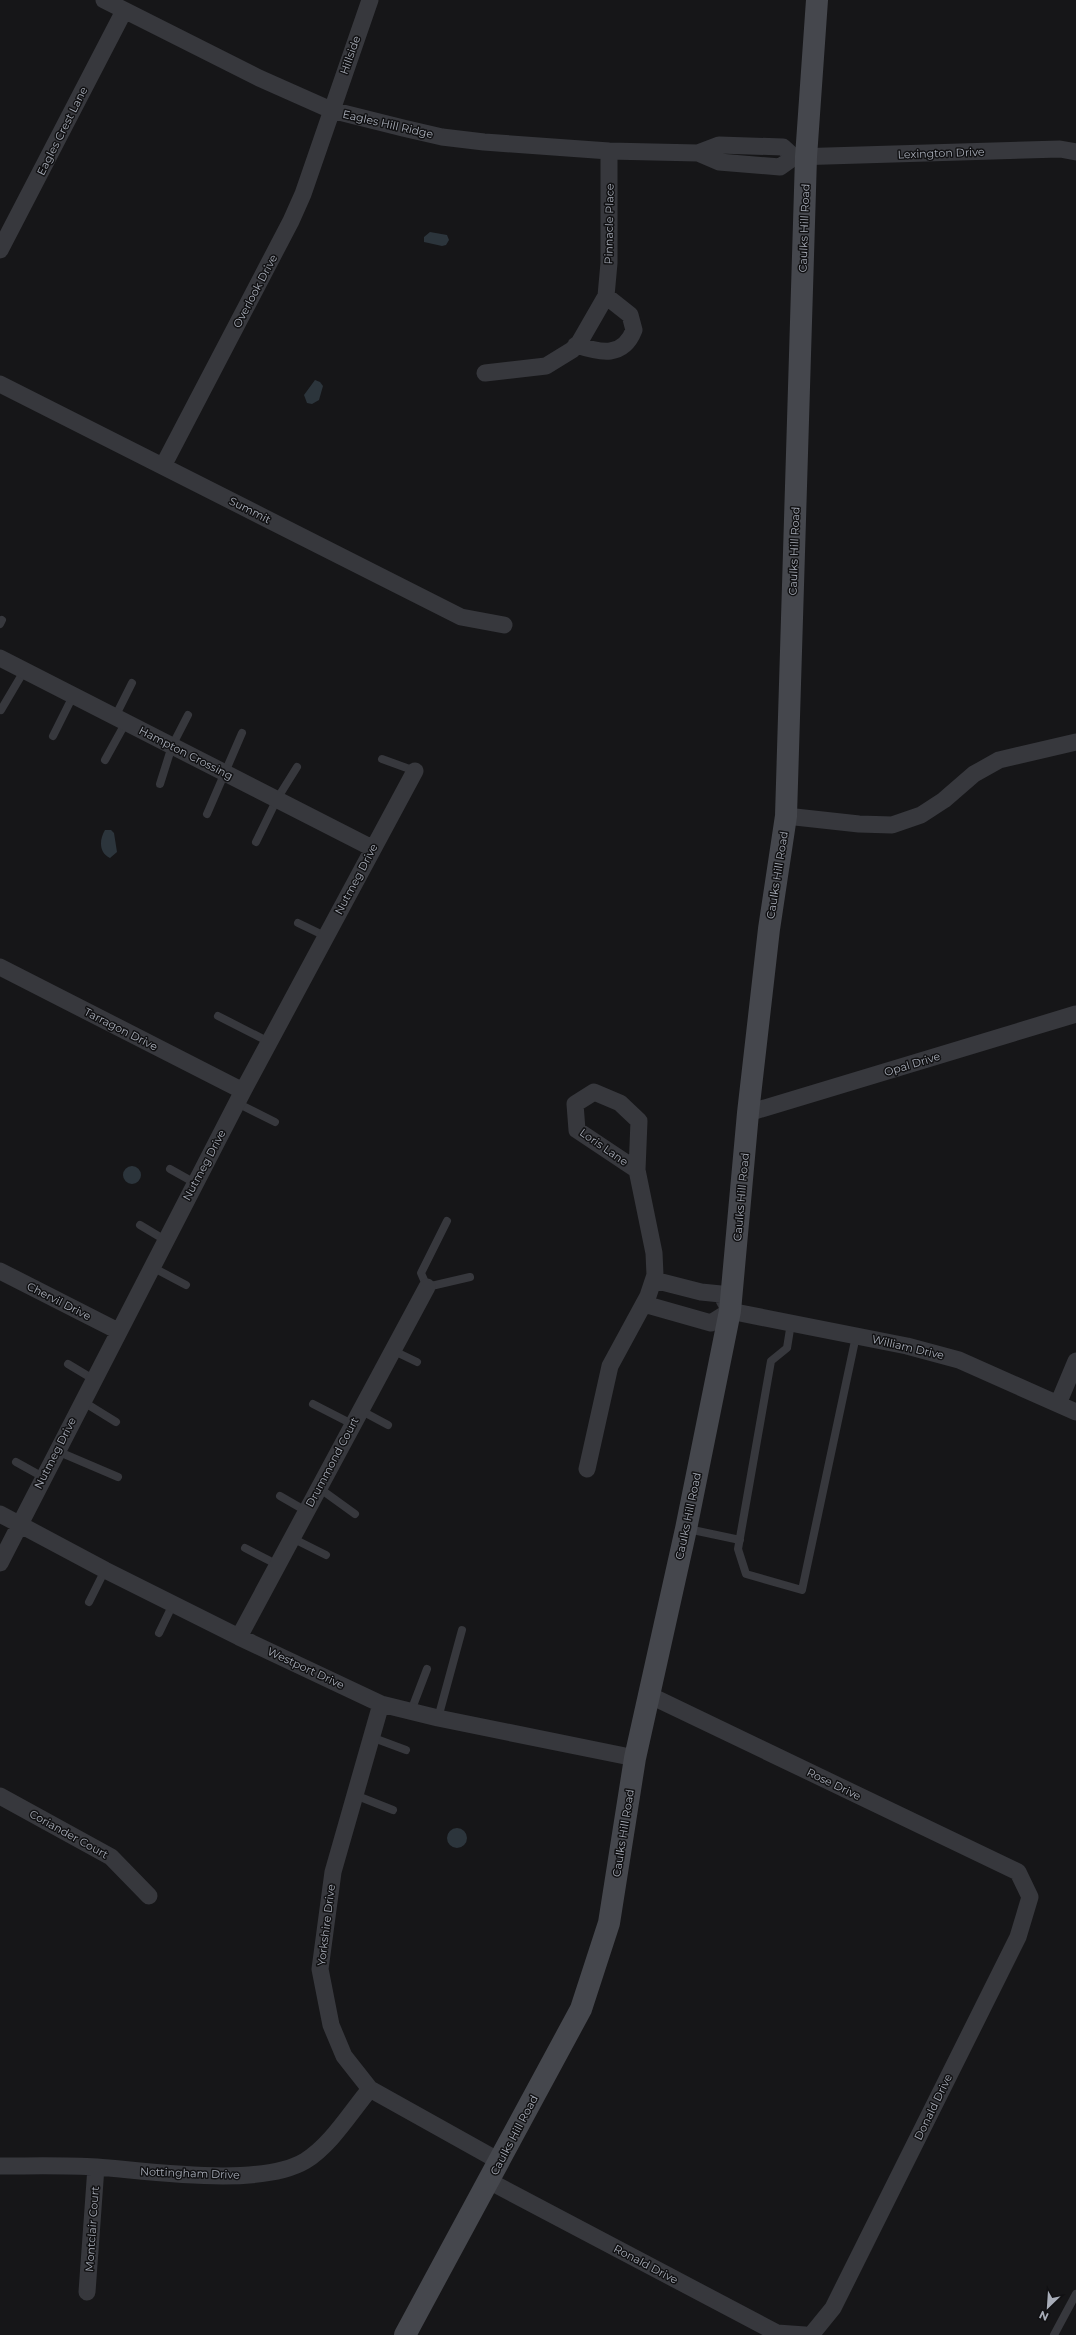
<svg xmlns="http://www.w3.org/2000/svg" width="1076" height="2335" viewBox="0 0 1076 2335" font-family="Montserrat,sans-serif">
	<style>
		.water { fill: #2c353c }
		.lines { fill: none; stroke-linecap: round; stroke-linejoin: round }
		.service { stroke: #37383d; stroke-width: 8 }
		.minor { stroke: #37383d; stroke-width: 17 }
		.secondary { stroke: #45474d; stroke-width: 22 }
		.labels { text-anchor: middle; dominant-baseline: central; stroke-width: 3; stroke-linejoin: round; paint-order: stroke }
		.street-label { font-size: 11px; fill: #a8adb8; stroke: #111113 }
	</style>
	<rect width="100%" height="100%" fill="#161618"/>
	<path class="water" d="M430 232 447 235 449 240 446 245 442 246 424 242V237Z
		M315 380 320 382 323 386 319 400 312 404 307 403 304 395Z
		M105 830H111L114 833 117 852 110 858C99 853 99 840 105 830Z
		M123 1175a9 9 0 1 1 18 0a9 9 0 1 1-18 0Z
		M447 1838a10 10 0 1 1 20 0a10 10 0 1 1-20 0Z"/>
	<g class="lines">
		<path class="service" d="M0 624 2 620
			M1 710 24 671
			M115 717 132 683
			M53 736 73 696
			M382 759 415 771
			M105 760 126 722
			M160 784 172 746 188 715
			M207 814 242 733
			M256 842 277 799 297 767
			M298 923 325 936
			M218 1016 269 1042
			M237 1103 275 1122
			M170 1169 195 1183
			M447 1221 421 1273 427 1287 470 1277
			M140 1225 165 1240
			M152 1267 186 1285
			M791 1323 787 1348 771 1361 738 1549 746 1574 802 1590 856 1336
			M392 1350 417 1362
			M68 1364 93 1379
			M82 1401 116 1422
			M313 1404 352 1424
			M360 1410 388 1425
			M57 1451 118 1477
			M16 1462 43 1477
			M319 1488 355 1514
			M280 1496 306 1511
			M688 1529 740 1540
			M292 1538 326 1555
			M245 1548 278 1565
			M89 1602 105 1570
			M159 1633 173 1604
			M411 1711 427 1669
			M438 1718 462 1630
			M371 1737 406 1750
			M355 1795 393 1810
			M1054 2335 1076 2294"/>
		<path class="minor" d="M104 0 259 78 331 110 403 128 442 137 484 142 609 151 698 153 719 145 783 147 794 157
			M698 153 719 162 780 167 794 157 1060 149 1076 152
			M0 250 124 11
			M576 345C601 353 623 358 634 330L630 315 606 296
			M485 373 546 366 572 350 579 343 606 296 609 263V151
			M0 384 461 617 504 625
			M163 466 291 221 303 194 370 0
			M0 658 372 848
			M786 816 859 824 892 825 921 815 944 800 974 774 999 760 1076 742
			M0 967 243 1091
			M748 1113 1076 1014
			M0 1271 118 1331
			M654 1280 701 1292 721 1294 730 1311
			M644 1304 711 1323 730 1311
			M730 1311 907 1346 959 1360 1076 1412
			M1058 1404 1076 1361
			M587 1469 610 1366 648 1296 655 1275 654 1253 637 1170 577 1130 575 1104 594 1092 620 1103 639 1121 637 1170
			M0 1514 105 1570 239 1637 381 1704 438 1718 635 1758
			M0 1563 243 1091 415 771
			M239 1637 427 1287
			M649 1695 1018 1872 1030 1897 1018 1937 833 2308 811 2335
			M381 1704 333 1872 320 1969 331 2025 344 2056 370 2089 499 2161
			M0 1796 111 1857 149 1896
			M0 2166C32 2166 65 2165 97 2167 150 2171 259 2188 305 2161 331 2145 350 2113 370 2089
			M489 2181 777 2333 805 2335
			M87 2292 96 2167"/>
		<path class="secondary" d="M405 2335 581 2009 609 1923 635 1758 686 1529 730 1311 748 1113 769 929 786 816 806 157 817 0"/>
	</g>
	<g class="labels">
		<g class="street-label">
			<text transform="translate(350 55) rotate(-70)">Hillside</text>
			<text transform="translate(388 124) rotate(13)">Eagles Hill Ridge</text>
			<text transform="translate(62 131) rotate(-63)">Eagles Crest Lane</text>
			<text transform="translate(941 153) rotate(-2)">Lexington Drive</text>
			<text transform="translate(609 224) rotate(-89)">Pinnacle Place</text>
			<text transform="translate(804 228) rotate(-88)">Caulks Hill Road</text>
			<text transform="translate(255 291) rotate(-62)">Overlook Drive</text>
			<text transform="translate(250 510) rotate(27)">Summit</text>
			<text transform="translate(794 551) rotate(-88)">Caulks Hill Road</text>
			<text transform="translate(186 753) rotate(27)">Hampton Crossing</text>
			<text transform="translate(777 875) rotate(-81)">Caulks Hill Road</text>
			<text transform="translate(356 879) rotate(-62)">Nutmeg Drive</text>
			<text transform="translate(121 1029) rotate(27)">Tarragon Drive</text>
			<text transform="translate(912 1064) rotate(-17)">Opal Drive</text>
			<text transform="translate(604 1147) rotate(35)">Loris Lane</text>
			<text transform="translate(204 1165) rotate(-62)">Nutmeg Drive</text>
			<text transform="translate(741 1197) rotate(-85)">Caulks Hill Road</text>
			<text transform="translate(59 1301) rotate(27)">Chervil Drive</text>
			<text transform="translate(908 1347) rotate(13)">William Drive</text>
			<text transform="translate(55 1453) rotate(-63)">Nutmeg Drive</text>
			<text transform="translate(332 1462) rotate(-62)">Drummond Court</text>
			<text transform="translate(688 1516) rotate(-78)">Caulks Hill Road</text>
			<text transform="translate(306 1668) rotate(25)">Westport Drive</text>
			<text transform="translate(834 1784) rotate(26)">Rose Drive</text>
			<text transform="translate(623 1833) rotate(-81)">Caulks Hill Road</text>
			<text transform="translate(69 1834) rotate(29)">Coriander Court</text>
			<text transform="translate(326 1925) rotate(-83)">Yorkshire Drive</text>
			<text transform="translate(933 2107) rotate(-64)">Donald Drive</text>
			<text transform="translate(514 2135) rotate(-62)">Caulks Hill Road</text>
			<text transform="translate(190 2173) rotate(2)">Nottingham Drive</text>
			<text transform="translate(92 2229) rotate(-86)">Montclair Court</text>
			<text transform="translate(646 2264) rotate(28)">Ronald Drive</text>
		</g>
	</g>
	<g transform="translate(1048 2307) rotate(205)" stroke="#111113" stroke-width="3" paint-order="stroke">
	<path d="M0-3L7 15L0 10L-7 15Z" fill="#a8adb8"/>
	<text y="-6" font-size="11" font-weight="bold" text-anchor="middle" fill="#a8adb8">N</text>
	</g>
</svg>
